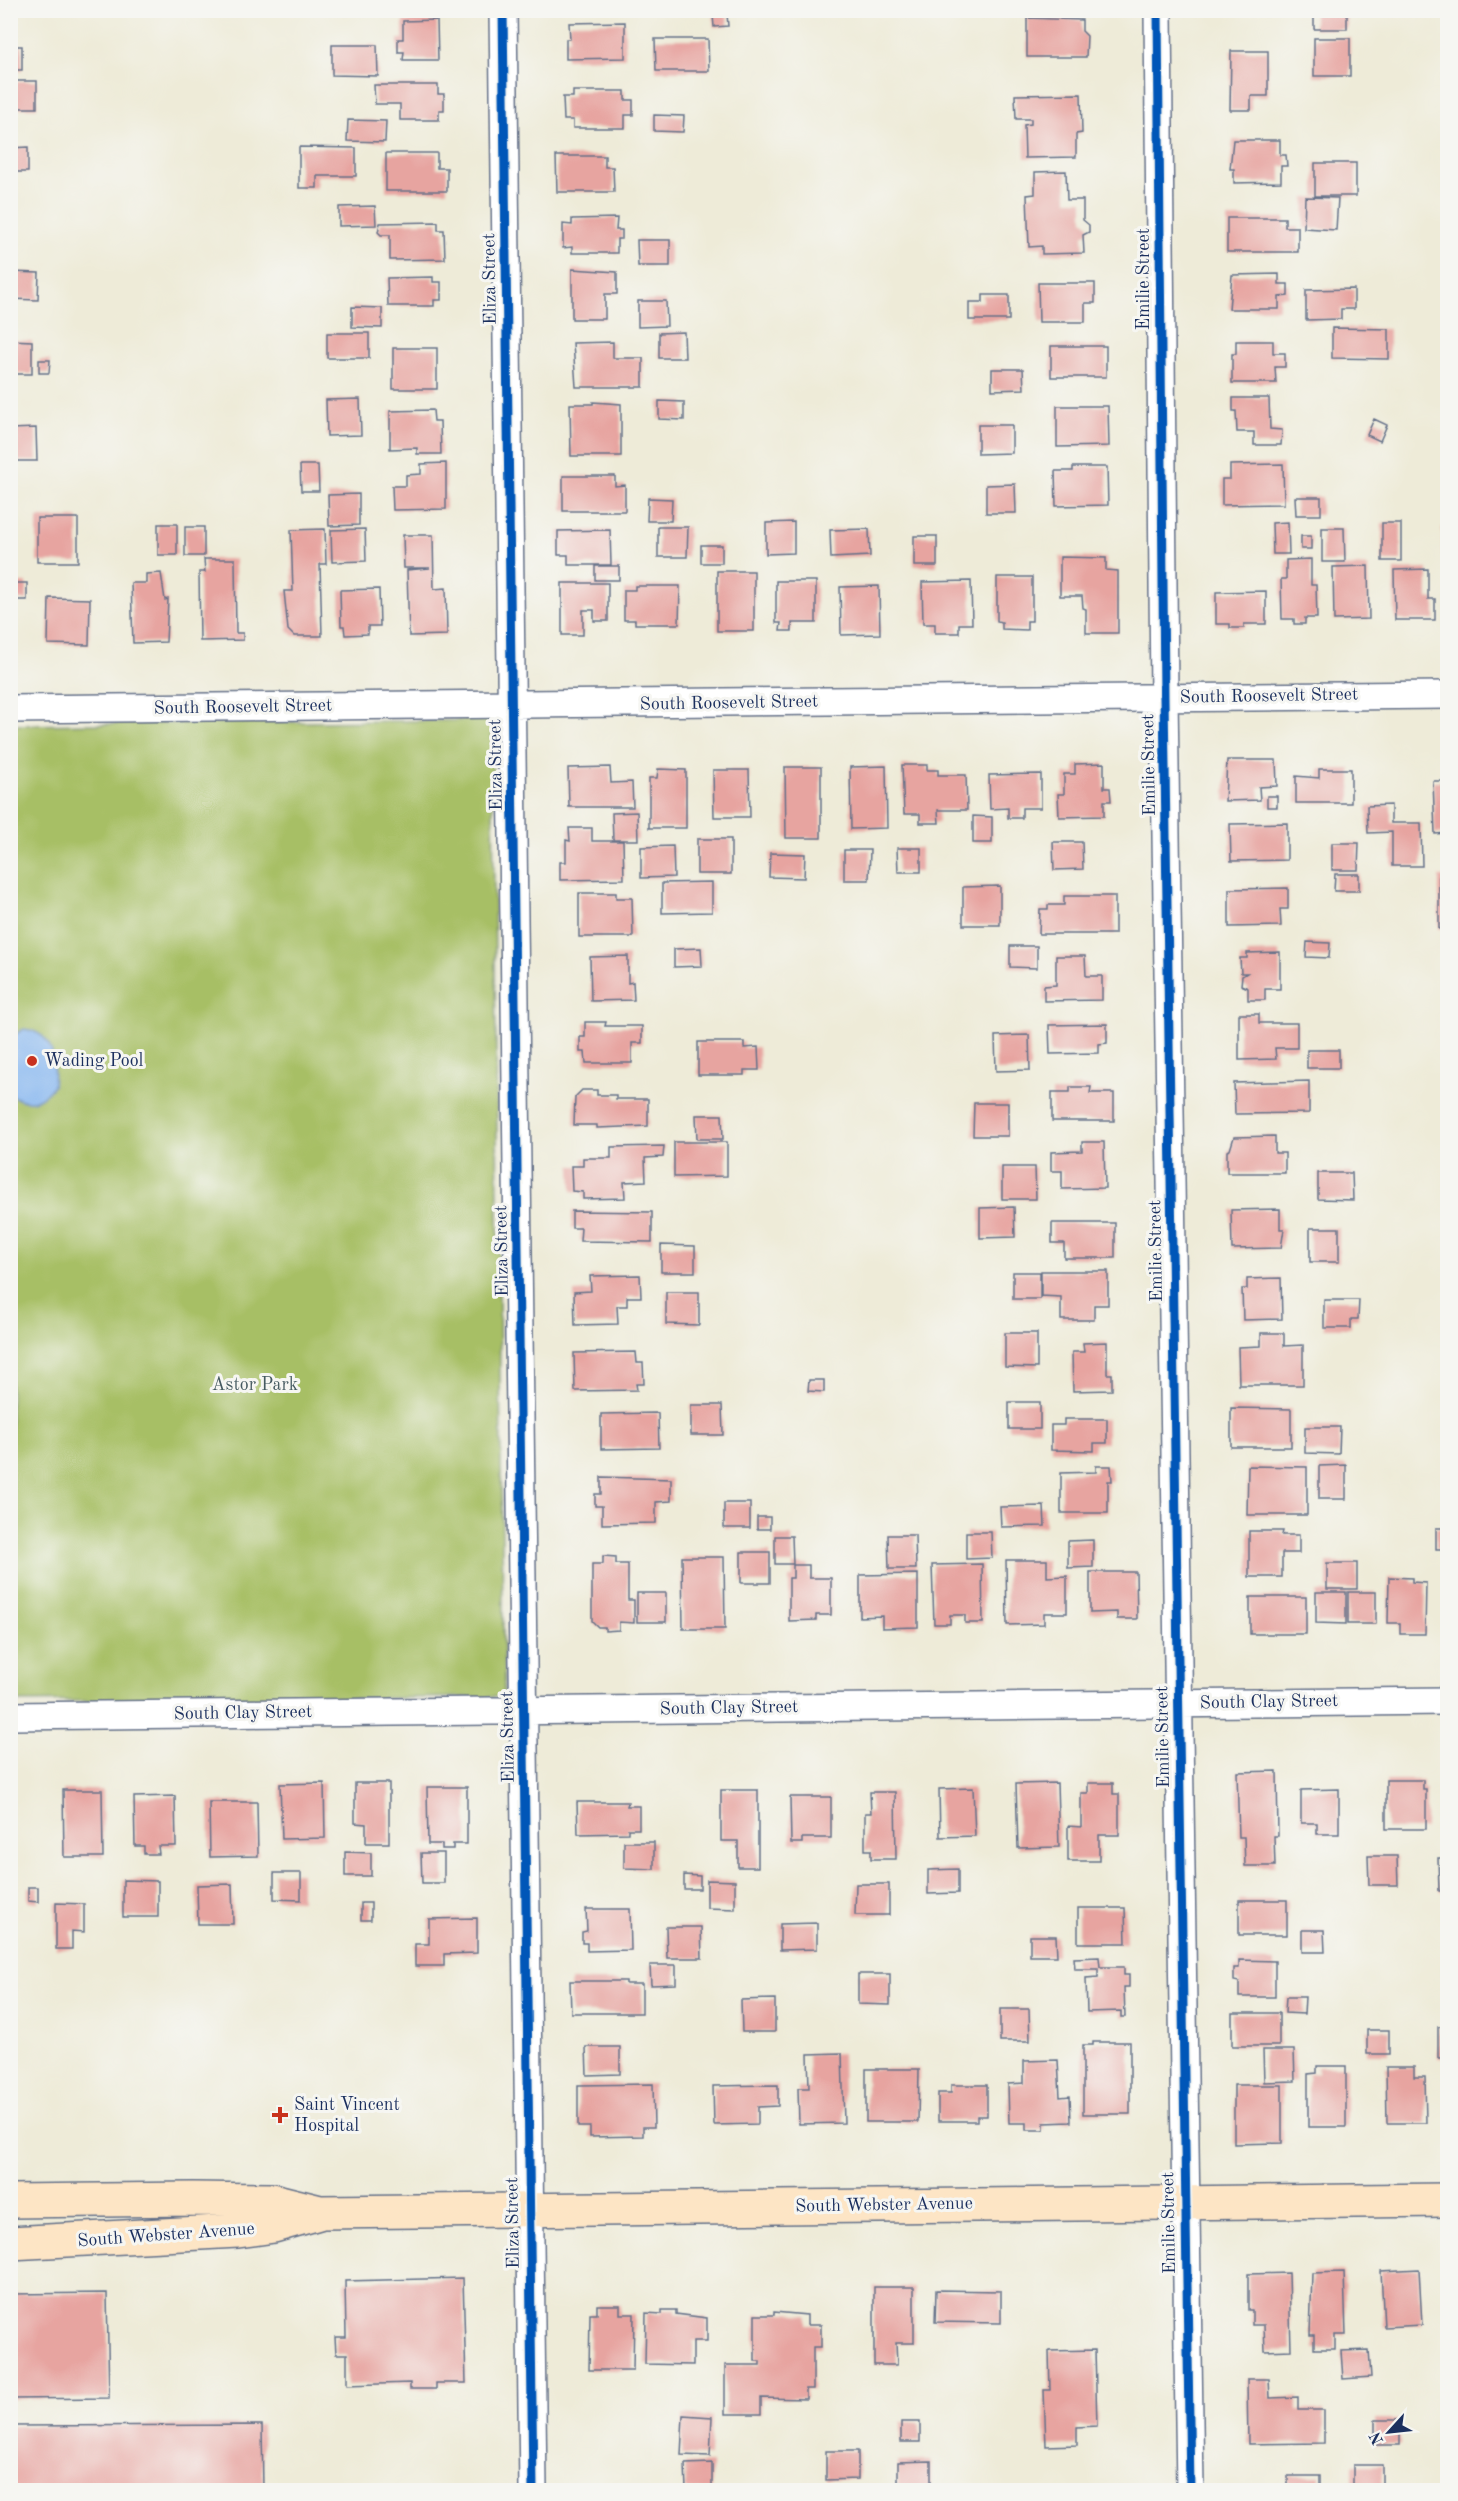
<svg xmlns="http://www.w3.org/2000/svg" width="1458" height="2501" viewBox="0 0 1458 2501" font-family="'Old Standard TT',serif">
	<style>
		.green { fill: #a7bf65; stroke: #617762; stroke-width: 1.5 }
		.water { fill: #84b5f0; stroke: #5072a7; stroke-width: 1.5 }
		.building { fill: #e7a4a0 }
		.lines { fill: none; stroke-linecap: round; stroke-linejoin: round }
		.street-casing { stroke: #657189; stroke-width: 30 }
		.secondary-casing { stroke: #657189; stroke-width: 36 }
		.street { stroke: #fff; stroke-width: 27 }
		.secondary { stroke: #fde5c5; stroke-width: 33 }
		.cycleway-casing { stroke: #f6f6f2; stroke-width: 13 }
		.cycleway { stroke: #0057b8; stroke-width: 9 }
		.poi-dot { fill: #c8321e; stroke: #f6f6f2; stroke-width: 2 }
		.labels { text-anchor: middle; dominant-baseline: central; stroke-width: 6; stroke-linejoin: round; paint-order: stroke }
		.street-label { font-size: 18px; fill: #1b2f5e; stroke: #f6f6f2 }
		.poi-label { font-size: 18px; fill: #1b2f5e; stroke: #f6f6f2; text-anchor: start }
		.park-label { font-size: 18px; fill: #455a60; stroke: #f6f6f2 }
	</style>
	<rect width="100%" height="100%" fill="#f6f6f2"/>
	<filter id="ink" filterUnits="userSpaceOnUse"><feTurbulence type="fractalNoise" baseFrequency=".0167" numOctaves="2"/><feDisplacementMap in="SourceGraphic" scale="12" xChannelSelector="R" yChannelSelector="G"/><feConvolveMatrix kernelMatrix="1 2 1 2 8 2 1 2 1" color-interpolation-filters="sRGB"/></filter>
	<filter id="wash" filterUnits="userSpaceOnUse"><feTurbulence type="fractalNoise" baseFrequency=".008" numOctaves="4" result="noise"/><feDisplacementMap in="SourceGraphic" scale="24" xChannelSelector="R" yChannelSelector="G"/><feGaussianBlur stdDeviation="1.35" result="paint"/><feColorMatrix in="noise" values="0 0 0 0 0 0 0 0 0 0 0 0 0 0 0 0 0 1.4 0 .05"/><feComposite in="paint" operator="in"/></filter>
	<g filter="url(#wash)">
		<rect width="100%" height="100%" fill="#eeebd8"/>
		<path class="green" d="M492 720 504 1697 11 1702 10 725Z"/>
		<path class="water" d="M24 1029C55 1033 55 1059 53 1086 41 1102 28 1106 11 1095V1037Z"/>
		<g id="blocks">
			<path class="building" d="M1314 10H1347V29H1314Z
				M727 14 728 26 714 27 713 15Z
				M1027 18 1082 20V31L1087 36 1086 57H1027Z
				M437 20 438 60H403L404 52H398V39H403V21Z
				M625 22V58L566 59V39H570L569 23Z
				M1314 38H1350V76H1314Z
				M655 39H708L709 71H656Z
				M332 45H377L378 76 332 75Z
				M10 46H22V70H10Z
				M1231 51H1268V96H1251V110H1230Z
				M10 81H37V108H10Z
				M374 85H438V94H444V110H439V120H400V104H375Z
				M573 91H625V100H633V115H625V128H573V120H564L563 97H573Z
				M1081 94 1082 133 1076 134V157L1025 158 1024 125 1031 124V119H1016L1015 95Z
				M654 115 684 116 683 132 654 131Z
				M348 120 386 121 385 142 347 141Z
				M1233 140H1280V155H1286L1287 166H1281V182L1234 183V169H1230Z
				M28 147V172H10V148Z
				M299 147 356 148V176H317V188H299Z
				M386 153H437V168H447V191H386Z
				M556 156H605V167H613L614 192H557Z
				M1315 163H1356V196H1315Z
				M1066 171 1067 200H1083V220L1089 225V232L1083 235 1084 253 1042 254V246L1029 247 1027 195 1035 194V172Z
				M1305 197 1338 198 1336 230 1304 228Z
				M375 206 376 225 339 226V207Z
				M617 218 616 230H622V239H617V253H572V247L563 248V224L572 225V219Z
				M1227 218H1285V227H1298V252H1227Z
				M438 222V230H444L445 259 390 260V235H381L378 232 380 223Z
				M637 240H670V266H638Z
				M572 269 617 272V294H605V319H572Z
				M10 272 39 273 38 300 10 299Z
				M1279 274V284H1288V296L1279 297V309H1229L1232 275Z
				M433 277V282H441V300H434V306H388L387 278Z
				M1038 283H1095V303H1085V322H1039Z
				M1354 289V309H1341V319L1306 320V290Z
				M983 295H1009V320H969V302H983Z
				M638 301H666L667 326 638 327Z
				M352 307 382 308V328L352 327Z
				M1332 328 1389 329V359L1332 358Z
				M684 332 685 358H659V333Z
				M327 333H369V358H327Z
				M10 340 32 341V374H10Z
				M1236 341H1273V353H1285V367H1275L1276 383H1232V354H1236Z
				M613 342V358H643V387H576L573 343Z
				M1051 346H1106V377H1051Z
				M393 348H437V389H393Z
				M39 360H50L49 373H39Z
				M992 369H1023L1024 389 992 390Z
				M1233 398H1269L1270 429 1282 430 1281 445H1254V432H1237L1236 411H1233Z
				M360 399 361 435 327 436 326 400Z
				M659 401 684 402V420L659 419Z
				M593 402 621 404V456H571L570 404H593Z
				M1057 406H1108L1109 446 1057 447Z
				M433 410 434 421H440L441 454H417V448L390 449V411Z
				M1374 419 1387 425 1380 441 1367 435Z
				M978 425H1012V453L978 454Z
				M36 428 37 461H10V429Z
				M446 463V509L393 510 392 486H406V475L421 474V464Z
				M1283 464 1284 504 1222 505V479H1230V465Z
				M300 465H318L319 491H301Z
				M1073 467H1107L1108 505 1056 506 1055 471H1073Z
				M563 476H615V486L625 485V511H563Z
				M1015 484 1016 513H986V485Z
				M359 494V525L329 526 328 495Z
				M1295 497H1321V515H1296Z
				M648 498 672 499 671 521H647Z
				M37 518H78V562H37Z
				M794 522V553L766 554V523Z
				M1288 522 1289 554H1273L1272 523Z
				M1382 523H1401V561H1382Z
				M158 524H177V555H158Z
				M185 527H204V556H185Z
				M658 527H688L687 557H658Z
				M1442 527H1448V558H1442Z
				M1322 528H1344L1345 562H1322Z
				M325 529 326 564H320L322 636H294L288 630 284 591H293L291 530Z
				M365 529 366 561 332 562 331 530Z
				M869 529 870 556 831 558 830 530Z
				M610 530 611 565H568V555H558V531Z
				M403 535H433L434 589 446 588 447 635 409 636 407 570 430 568H404Z
				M914 536H937V566H914Z
				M1301 536H1311V549H1301Z
				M701 545H722V563H701Z
				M1060 557 1106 558V570L1118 571V633H1086V609L1083 608 1082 596H1060Z
				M204 559H235L236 633H243V640L200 641 199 572H205Z
				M1311 559V585H1316L1317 618H1305V624H1294V619H1282L1281 579H1286V560Z
				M595 566H619V580H595Z
				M1368 566 1369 619 1334 620 1333 567Z
				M1428 569V599H1435V620H1395L1394 570Z
				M717 571H754V631H717Z
				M161 573 165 600 168 599 166 642 133 643 131 583H146V574Z
				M997 577H1032V621H1027V630L1002 629V622L997 621Z
				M776 581H816V623H792V631H780L781 623H776Z
				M971 581 972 624H959V633H935V624H923L922 582Z
				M10 583H27V600H13L15 640H10Z
				M562 583H608V621H594V610H583V635H562Z
				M635 586H680L679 624H635V620H624V590H635Z
				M879 586 880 634 841 635 840 587Z
				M379 589 380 626H368V634L345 635 344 626H341L340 590Z
				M1266 591V624H1244V628H1230V624H1216V592Z
				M49 598 90 599 89 645 48 644Z
				M1227 760H1276L1277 786 1259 787 1260 800 1225 801Z
				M1104 763V788H1110L1111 801H1104V816L1059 817 1058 794H1064V774H1075V764Z
				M902 765H927V770H938V775H966L967 810H938L939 823H920V814H904Z
				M886 766 887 828 851 829 850 767Z
				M610 767 611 783 632 782 633 807H569L568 768Z
				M785 767H821V838H786Z
				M658 769 686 770V828H649V778H657Z
				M1319 769H1351V803H1296V776L1319 778Z
				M713 770H749L750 817H714Z
				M1041 774V808H1022V818H1008V808L990 809 989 775Z
				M1433 781H1448V833L1435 834Z
				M1267 796H1277V807H1267Z
				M1391 805V823H1421L1422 866H1392V832L1368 833 1367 806Z
				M637 812 638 840H613L612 813Z
				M973 816 992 817V843H973Z
				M1287 823V860L1231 861 1230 824Z
				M569 828H592V841H623L624 879 560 880V862H566V840L570 841Z
				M697 839H731V874H697Z
				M1053 842H1082L1083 869 1054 870Z
				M1332 843H1359L1358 870H1332Z
				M673 846 674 877 641 878V847Z
				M897 848H921V872H898Z
				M844 850H870L869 880H844Z
				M770 853 805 854 804 878 769 877Z
				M1335 874H1359V891H1334Z
				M1439 877H1448V928L1439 929Z
				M712 882V912L662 913V883Z
				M1000 886V925H963V887Z
				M1288 888V909H1280L1281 926 1229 927V889Z
				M579 893H616V898H632L633 937H579Z
				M1064 896H1115V934H1039L1040 909H1048V905H1064Z
				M1307 942 1330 943 1329 958 1306 957Z
				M1010 946H1037V968L1010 967Z
				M701 948 702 966 674 967V949Z
				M1280 952V989H1265V1000H1248V988L1241 985 1242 976 1247 973H1241L1240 958H1247V953Z
				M628 956V983L633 982 634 1000 591 1001 590 957Z
				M1056 956H1085L1086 976H1102V1000L1044 1001V986L1056 985Z
				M1239 1014H1259V1023H1297V1048H1275L1276 1059 1239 1060Z
				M585 1022H606L605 1026H642V1043H632V1063H586L585 1052H580V1037H585Z
				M1107 1024V1043L1099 1044V1053L1050 1054 1049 1025Z
				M1029 1035 1030 1070 996 1071 995 1036Z
				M698 1042H744V1048L758 1047 759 1070H744V1075H698Z
				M1307 1050H1339V1068H1307Z
				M1309 1081V1113L1235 1114 1234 1083Z
				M1070 1087H1091L1090 1093H1114V1121H1052V1092H1070Z
				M582 1090H597V1095H616V1099H648V1126L597 1128V1125H574L575 1097Z
				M974 1103H1008V1136H973Z
				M696 1115H722L723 1139H697Z
				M1275 1136V1153H1285V1173H1227V1151L1230 1150 1234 1137Z
				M674 1142H727V1176L674 1177Z
				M1082 1142H1104L1105 1188 1062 1189V1171H1051V1152L1082 1151Z
				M664 1146 663 1157 645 1158 646 1181 624 1182 625 1198 583 1199V1192L572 1191 571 1166H583V1158H611V1147Z
				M1002 1167H1035L1036 1199H1002Z
				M1318 1173H1352L1353 1200 1318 1199Z
				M1014 1207 1015 1237 980 1238V1208Z
				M1280 1209V1229H1284L1281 1248 1232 1249 1231 1210Z
				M572 1211 652 1212V1242L580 1241 581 1228H572Z
				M1052 1223H1115V1258H1064V1243H1052Z
				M1310 1228H1339V1262H1310Z
				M661 1245 695 1246V1272H661Z
				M1041 1271H1108V1305H1094V1320H1061V1297L1041 1296Z
				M1013 1272H1040V1299H1013Z
				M640 1275 641 1297H627V1306H617L618 1324 575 1325 574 1292 591 1291 590 1276Z
				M1281 1278 1282 1319 1243 1320 1242 1289H1247V1279Z
				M666 1292H699V1325L666 1324Z
				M1324 1300H1359L1358 1319H1351V1328H1324Z
				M1005 1333H1037V1368L1005 1367Z
				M1261 1333H1284V1346L1303 1345V1385H1239L1238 1347 1261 1346Z
				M1107 1342V1374H1112V1390L1073 1391 1072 1352H1084L1083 1343Z
				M636 1352 637 1363H643L644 1384H636L637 1390 575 1391 574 1353Z
				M809 1380H824V1392L808 1391Z
				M1009 1402H1040V1429H1009Z
				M691 1405H722L723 1435H691Z
				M1231 1408 1291 1409V1447H1231Z
				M658 1413 659 1448 601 1449V1414Z
				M1064 1419H1107V1443H1094V1451L1051 1450V1425H1064Z
				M1305 1427H1340L1339 1454 1305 1453Z
				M1346 1465V1499H1319V1466Z
				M1096 1466H1111L1112 1481H1108V1513H1061V1473L1096 1472Z
				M1248 1466 1307 1467V1515H1247Z
				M601 1477 671 1479V1501L656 1502V1523L602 1524V1506H595V1494H601Z
				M724 1503H750V1528H724Z
				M1044 1506 1045 1526 1001 1527 1000 1507Z
				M757 1517H770V1529H757Z
				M1436 1528H1448V1549H1436Z
				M1249 1531H1283L1282 1535H1299V1553H1282V1577H1249Z
				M966 1532H991L992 1558 966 1559Z
				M888 1535H915L916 1569H889Z
				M775 1536H792L793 1564H775Z
				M1093 1540V1567L1068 1568V1541Z
				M741 1552H770V1583H741Z
				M603 1556 616 1557V1564H628V1600H634V1623L619 1622V1630L605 1631V1627H598L592 1621V1564H603Z
				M682 1557H724L725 1629H683Z
				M1006 1560H1047V1577L1067 1576V1613H1044V1624L1007 1625Z
				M1327 1563H1357V1589H1327Z
				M982 1564 983 1623H965V1615H950V1624H934L932 1565Z
				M793 1565H809V1578H831V1615H816V1620L789 1621V1578H793Z
				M1090 1572H1136L1137 1619H1117V1612L1090 1613Z
				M918 1574V1627L882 1628V1616L860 1617V1575Z
				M1389 1577 1412 1578V1582L1426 1583 1425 1634H1400V1623H1388Z
				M1316 1592H1346V1624L1316 1623Z
				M1348 1592H1376V1624H1348Z
				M637 1593H666V1622H637Z
				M1250 1597H1306V1634H1250Z
				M1277 1771 1278 1836H1274L1275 1866H1245L1244 1837H1239L1237 1772Z
				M1386 1780H1423V1789H1426V1829H1386Z
				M324 1783 325 1838 282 1839 280 1784Z
				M355 1783H389V1843H366V1824L355 1823Z
				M1057 1783 1059 1847 1018 1848 1016 1784Z
				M1088 1783H1113V1794H1119V1835H1099V1861H1068V1826L1081 1827V1793H1088Z
				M427 1787H467V1844H453V1849H442V1844H428Z
				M973 1788 975 1836 940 1837 939 1789Z
				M1339 1789V1834H1317V1823H1301V1790Z
				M63 1790H102L103 1857H64Z
				M721 1790H758V1867H738V1841H721Z
				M870 1792H895L896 1859H871V1850H865V1813H871Z
				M175 1796 176 1846H158L159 1854H144V1846H135L134 1797Z
				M790 1797H831V1838H802V1843H791Z
				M209 1802H257L258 1856 210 1857Z
				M577 1802H628L627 1806H639V1829H628V1833L578 1834Z
				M624 1842H654V1869L624 1868Z
				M345 1852 371 1853V1876H345Z
				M421 1853H444V1883H422Z
				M1368 1856H1397L1398 1885H1369Z
				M1438 1858H1448V1891H1439Z
				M958 1869V1893L928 1894V1870Z
				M274 1873H301V1900L274 1899Z
				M684 1875 700 1876V1889H684Z
				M123 1880 158 1881V1917H123Z
				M707 1880 735 1881V1909L707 1908Z
				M232 1884 233 1924H198L197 1885Z
				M856 1884H889V1915H855Z
				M28 1887H38V1902L28 1901Z
				M1239 1900H1287V1935H1239Z
				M56 1903 84 1904V1932L72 1931V1949H56Z
				M361 1903H371V1920H361Z
				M1078 1908H1125L1126 1943H1078Z
				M586 1909H630L631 1950 587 1951V1943H582V1932L587 1931Z
				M477 1918V1953L444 1954V1966H415V1944H429V1919Z
				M817 1923V1949L780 1950V1924Z
				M666 1927H701L702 1958H667Z
				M1302 1930H1324L1325 1952H1302Z
				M1030 1936H1056L1057 1956H1030Z
				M1099 1957 1100 1967H1124V1975H1129V1987H1124L1125 2017H1121V2011L1087 2012 1086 1978 1098 1977V1969H1075L1074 1958Z
				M1239 1960 1275 1961V1997H1239V1982L1234 1981V1968H1239Z
				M650 1965H676V1984L651 1985Z
				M858 1974H890V2005L858 2004Z
				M570 1981H626V1984H642V2013H571Z
				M1286 1997H1305L1304 2014 1285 2013Z
				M775 1999V2032H742L741 2000Z
				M1000 2009H1029L1030 2041H1000Z
				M1232 2013H1279V2046H1232Z
				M1438 2027H1448V2058H1438Z
				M1367 2030H1389V2054H1367Z
				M1093 2042H1130V2114H1083V2045H1093Z
				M586 2047H620V2074L587 2075Z
				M1263 2050H1294L1295 2081 1264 2082Z
				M842 2053 844 2123 799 2124 798 2088H809L808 2054Z
				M1058 2060 1060 2097 1070 2096 1071 2122 1044 2123V2130H1026V2123H1009L1008 2084 1024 2083V2061Z
				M1317 2066H1346V2127H1308V2074L1317 2073Z
				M1386 2067H1414V2077H1425L1426 2123H1387Z
				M866 2069H919L918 2122H866Z
				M653 2084 654 2127H643V2136L590 2137V2127H578V2085Z
				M778 2085V2106L758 2107V2124L714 2125 713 2086Z
				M951 2085H987V2116H977V2121H938V2093H951Z
				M1234 2085H1282V2143L1234 2144Z
				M1419 2269 1422 2325 1384 2327 1381 2271Z
				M1344 2272 1346 2335H1335V2349H1314V2335H1310L1312 2273Z
				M1289 2273 1291 2350 1265 2351 1264 2325H1252V2310H1248V2274Z
				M463 2278 466 2383H436V2389H410V2383L347 2385V2354H336L335 2337H346L345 2281Z
				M874 2287H914V2343H896L897 2365H874Z
				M936 2290 1001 2291V2323L935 2322Z
				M107 2293 109 2398 10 2399V2294Z
				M597 2305H620V2314H634L633 2370H589L590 2314H597Z
				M662 2310H676V2314L707 2318V2341H693V2365L645 2364 646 2313 662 2314Z
				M774 2312 807 2315V2325H821V2347H813V2389H806V2399L761 2398V2414H725V2365H760V2361H755V2315H774Z
				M1095 2350 1097 2426 1077 2427V2445L1046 2446 1044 2390H1050L1049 2351Z
				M1369 2350 1371 2377 1343 2379 1341 2351Z
				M1247 2379H1269L1270 2398 1298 2397V2410H1324V2443L1248 2444Z
				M683 2415 712 2417 710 2456 681 2455Z
				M1375 2420H1400V2445H1375Z
				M901 2422H920V2442H901Z
				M262 2425 263 2490H10V2426Z
				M826 2451H858V2479L826 2480Z
				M931 2461V2490H898V2462Z
				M712 2463V2490H686L685 2464Z
				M1353 2465H1382V2490H1353Z
				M1288 2476H1320V2490H1288Z"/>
		</g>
	</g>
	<g filter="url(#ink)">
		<use href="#blocks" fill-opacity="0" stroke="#657189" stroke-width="1.5"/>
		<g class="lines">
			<g class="street-casing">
				<path id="street" d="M503 10 533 2490
					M1158 10 1164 697 1190 2490
					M10 709 1448 695
					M10 1716 1448 1701"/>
			</g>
			<g class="secondary-casing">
				<path id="secondary" d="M10 2201 193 2199 272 2200 320 2212 1448 2200
					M10 2243 238 2231 274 2226 319 2213"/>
			</g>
			<use href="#street" class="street"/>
			<use href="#secondary" class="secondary"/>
			<g class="cycleway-casing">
				<path id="cycleway" d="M503 10 533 2490
					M1158 10 1164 697 1190 2490"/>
			</g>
			<use href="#cycleway" class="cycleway"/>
		</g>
	</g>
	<g class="poi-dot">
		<circle cx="32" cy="1061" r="6"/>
		<path d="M277 2106h6v6h6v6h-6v6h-6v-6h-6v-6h6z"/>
	</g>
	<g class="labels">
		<g class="street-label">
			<text transform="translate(490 279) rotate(-91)">Eliza Street</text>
			<text transform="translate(1144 279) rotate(-90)">Emilie Street</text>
			<text transform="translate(1269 696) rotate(-1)">South Roosevelt Street</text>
			<text transform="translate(729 703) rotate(-1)">South Roosevelt Street</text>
			<text transform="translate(243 707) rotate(-1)">South Roosevelt Street</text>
			<text transform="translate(496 765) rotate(-91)">Eliza Street</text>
			<text transform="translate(1149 765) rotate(-91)">Emilie Street</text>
			<text transform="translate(502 1251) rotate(-91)">Eliza Street</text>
			<text transform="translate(1156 1251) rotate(-91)">Emilie Street</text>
			<text transform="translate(1269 1702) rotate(-1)">South Clay Street</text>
			<text transform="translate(729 1708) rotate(-1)">South Clay Street</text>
			<text transform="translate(243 1713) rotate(-1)">South Clay Street</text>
			<text transform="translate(508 1737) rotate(-91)">Eliza Street</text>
			<text transform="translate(1163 1737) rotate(-91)">Emilie Street</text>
			<text transform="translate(884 2205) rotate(-1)">South Webster Avenue</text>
			<text transform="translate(513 2223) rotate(-91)">Eliza Street</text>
			<text transform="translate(1169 2223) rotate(-91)">Emilie Street</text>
			<text transform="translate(166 2235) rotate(-4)">South Webster Avenue</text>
		</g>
		<g class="poi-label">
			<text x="44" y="1061">Wading Pool</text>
			<text x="294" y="2105">Saint Vincent<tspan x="294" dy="21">Hospital</tspan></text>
		</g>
		<g class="park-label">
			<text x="255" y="1385">Astor Park</text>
		</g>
	</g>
	<rect width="1458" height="2501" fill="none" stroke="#f6f6f2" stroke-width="36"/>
	<g transform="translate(1389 2432) rotate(243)" stroke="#f6f6f2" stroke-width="4.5" paint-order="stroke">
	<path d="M0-4.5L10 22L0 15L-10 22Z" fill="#1b2f5e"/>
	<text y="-9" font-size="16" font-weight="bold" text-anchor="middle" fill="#1b2f5e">N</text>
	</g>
</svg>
